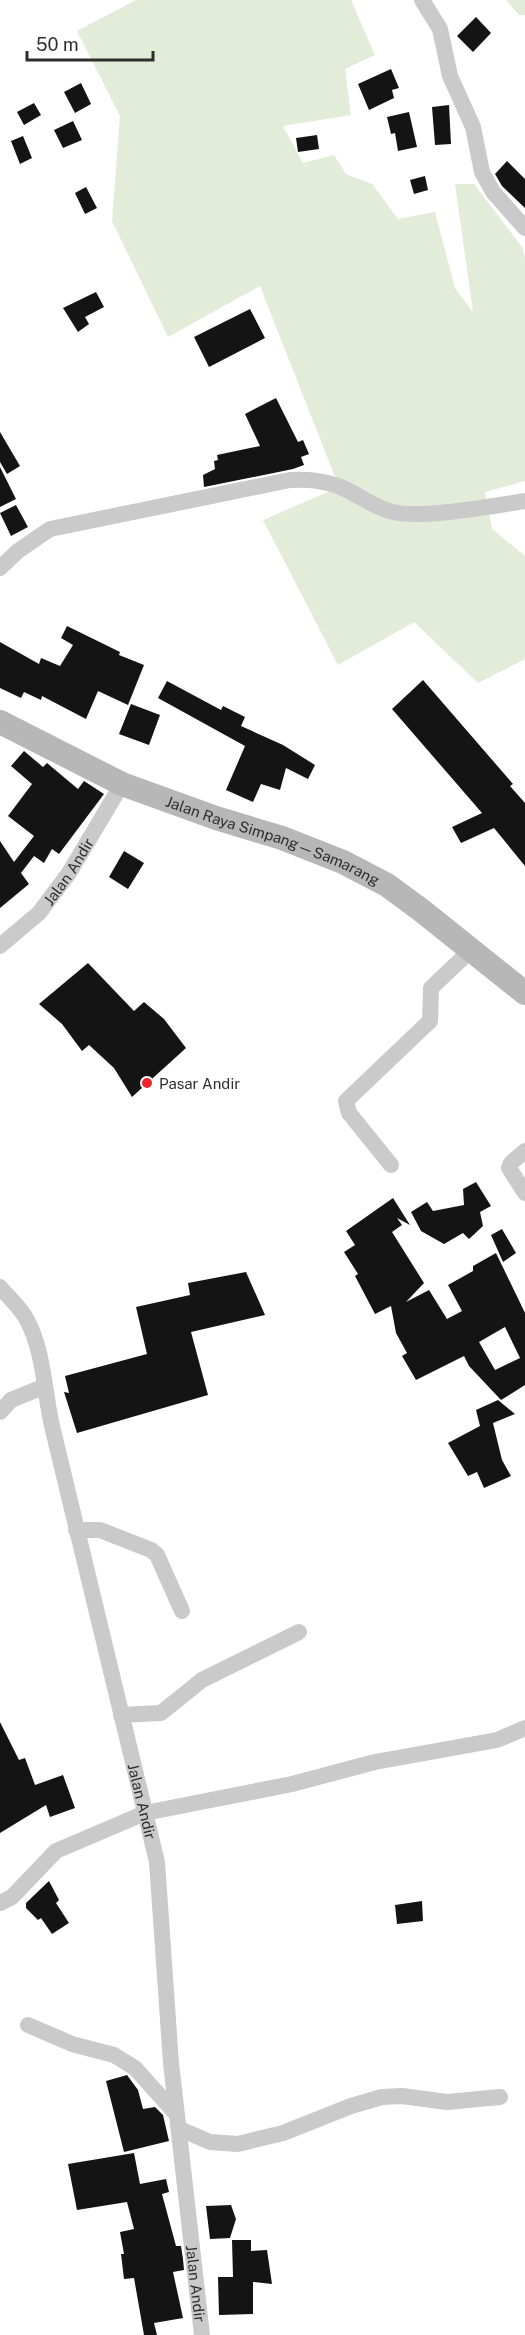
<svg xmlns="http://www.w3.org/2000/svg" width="525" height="2335" viewBox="0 0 525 2335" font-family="'Public Sans',sans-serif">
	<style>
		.green { fill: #e2ecd9 }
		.building { fill: #141414; fill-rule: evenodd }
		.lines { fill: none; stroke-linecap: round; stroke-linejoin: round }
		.minor { stroke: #cacaca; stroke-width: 16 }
		.secondary { stroke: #b7b7b7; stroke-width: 24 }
		.poi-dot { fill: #ef2429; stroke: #fff; stroke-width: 2 }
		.labels { text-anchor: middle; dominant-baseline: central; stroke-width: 6; stroke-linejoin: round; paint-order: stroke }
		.street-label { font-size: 15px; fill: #2d2d2d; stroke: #fff }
		.poi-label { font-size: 15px; fill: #2d2d2d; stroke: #fff; text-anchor: start }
	</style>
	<rect width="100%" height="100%" fill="#fff"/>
	<path class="green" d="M136 0H351L375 55 345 69 351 115 283 126 303 163 334 155 346 174 372 184 398 219 435 212 455 288 473 312 455 184H474L522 247 525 257V481L485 492 492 529 525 556V659L478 683 414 622 338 665 263 520 339 487 260 286 168 337 112 221 120 116 77 31Z
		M506 0H525V15H519Z"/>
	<path class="building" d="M476 17 491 33 473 52 457 36Z
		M391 69 399 88 392 90 394 98 369 110 358 84Z
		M81 83 91 104 75 113 64 92Z
		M34 103 41 115 24 125 17 112Z
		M449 105 451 144 435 145 432 107Z
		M409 112 417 147 398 151 395 133 391 134 387 117Z
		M73 121 82 140 63 148 54 130Z
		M317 135 319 149 298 152 296 138Z
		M23 136 32 158 20 164 11 141Z
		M507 161 525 179V208L502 186 495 174Z
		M425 176 428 190 414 194 410 180Z
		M86 187 97 208 85 214 75 193Z
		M96 292 104 307 85 317 89 324 78 332 63 308Z
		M250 309 265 338 209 367 194 337Z
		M276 398 298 442 303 440 309 454 301 457 304 465 293 469 204 487 203 475 215 469 214 461 218 460 217 455 260 446 245 414Z
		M0 432 20 466 7 474 0 462Z
		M0 467 16 499 0 507Z
		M16 505 28 527 11 536 0 513Z
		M67 626 120 652 119 655 144 665 128 705 98 691 86 719 42 696 41 700 24 692 21 698 0 688V642L39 664 41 658 60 666 73 645 61 638Z
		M423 680 513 784 510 786 525 803V866L494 828 461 843 452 827 482 813 392 709Z
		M167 681 221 710 223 706 245 717 241 726 283 745 315 765 308 779 286 768 280 790 261 784 253 802 226 790 245 746 158 698Z
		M131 704 160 715 149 745 119 734Z
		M24 751 43 767 47 763 78 789 84 781 104 794 59 854 52 849 44 863 34 856 21 873 29 884 0 908V841L14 862 34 836 8 816 32 784 11 766Z
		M124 851 144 863 128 889 109 877Z
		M88 963 134 1011 144 1002 164 1019 186 1048 132 1097 114 1068 89 1045 82 1051 62 1024 39 1004Z
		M476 1182 491 1206 480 1212 483 1226 469 1239 463 1233 444 1244 421 1231 411 1212 427 1202 433 1211 464 1205 463 1189Z
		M393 1198 410 1225 397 1218 402 1225 392 1232 424 1283 406 1302 429 1290 447 1319 462 1311 448 1285 473 1271V1266L496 1253 525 1313V1385L501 1400 469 1366 464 1356 416 1380 402 1356 407 1353 396 1333 391 1306 375 1314 355 1276 358 1274 344 1252 355 1245 346 1231ZM505 1327 520 1358 495 1370 479 1342Z
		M502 1229 516 1253 503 1262 491 1235Z
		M246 1272 265 1315 191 1332 208 1395 77 1433 64 1392 69 1393 65 1376 147 1354 136 1307 190 1295 188 1283Z
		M498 1400 515 1414 493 1423 502 1460 511 1476 484 1488 477 1472 468 1476 448 1443 480 1426 476 1410Z
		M0 1722 19 1760 25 1758 35 1785 63 1775 75 1808 50 1817 46 1805 0 1833Z
		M49 1881 59 1900 56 1903 69 1923 52 1934 41 1918 38 1920 26 1908V1903Z
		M422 1901 423 1921 397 1924 395 1905Z
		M127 2075 138 2090 143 2109 155 2107 163 2115 169 2141 124 2152 106 2081Z
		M134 2153 140 2184 166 2179 169 2192 162 2194 176 2246H181L183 2259 184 2270 173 2272 183 2318 154 2323 157 2335H144L134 2278 124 2279 121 2254H124L120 2232 134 2229 127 2202 77 2210 68 2164Z
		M231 2205 236 2219 230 2238 210 2239 206 2206Z
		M232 2240H251V2251L267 2250 272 2284 253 2282V2314L219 2315 218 2277H233Z"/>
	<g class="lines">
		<g class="minor">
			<path d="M422 0 440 29 450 76 473 127 482 172 493 192 525 228"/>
			<path d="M0 568 18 551 50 529 290 480C305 479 320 480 335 485 355 491 371 507 393 512 421 519 494 506 525 501"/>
			<path id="s1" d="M0 946 39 913 69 873 122 784"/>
			<path d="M525 1151 511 1163 509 1168 525 1193"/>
			<path d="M391 1165 349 1113 346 1101 430 1021 431 988 471 950"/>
			<path id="s2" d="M0 1287C9 1298 21 1308 27 1320 44 1352 44 1391 52 1426L157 1862 171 2063 202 2335"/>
			<path d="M0 1412 11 1400 43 1387"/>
			<path d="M76 1530H100L151 1550 157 1555 182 1611"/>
			<path d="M121 1715 161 1713 202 1680 299 1632"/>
			<path d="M0 1903 12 1897 56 1851 145 1813 292 1784 375 1762 497 1740 525 1728"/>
			<path d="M28 2025 72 2044 114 2055 135 2068 177 2115"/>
			<path d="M180 2129 210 2142 238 2144 283 2133 351 2106 382 2097 402 2096 447 2102 500 2097"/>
		</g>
		<path class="secondary" id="s3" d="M0 722 122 784 216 818 282 838 343 862 387 885 421 910 525 993"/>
	</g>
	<circle class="poi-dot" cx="147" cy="1083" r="6"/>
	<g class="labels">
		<g class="street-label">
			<text stroke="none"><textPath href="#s3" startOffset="298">Jalan Raya Simpang—Samarang</textPath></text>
			<text stroke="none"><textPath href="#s1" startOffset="102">Jalan Andir</textPath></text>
			<text stroke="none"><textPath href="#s2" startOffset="538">Jalan Andir</textPath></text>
			<text stroke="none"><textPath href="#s2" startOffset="1024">Jalan Andir</textPath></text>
		</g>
		<g class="poi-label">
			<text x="159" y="1083">Pasar Andir</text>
		</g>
	</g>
	<path d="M27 51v9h126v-9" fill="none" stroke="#2d2d2d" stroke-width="3"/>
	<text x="36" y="51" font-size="18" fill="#2d2d2d" stroke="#ffffff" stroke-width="4.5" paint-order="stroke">50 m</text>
</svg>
